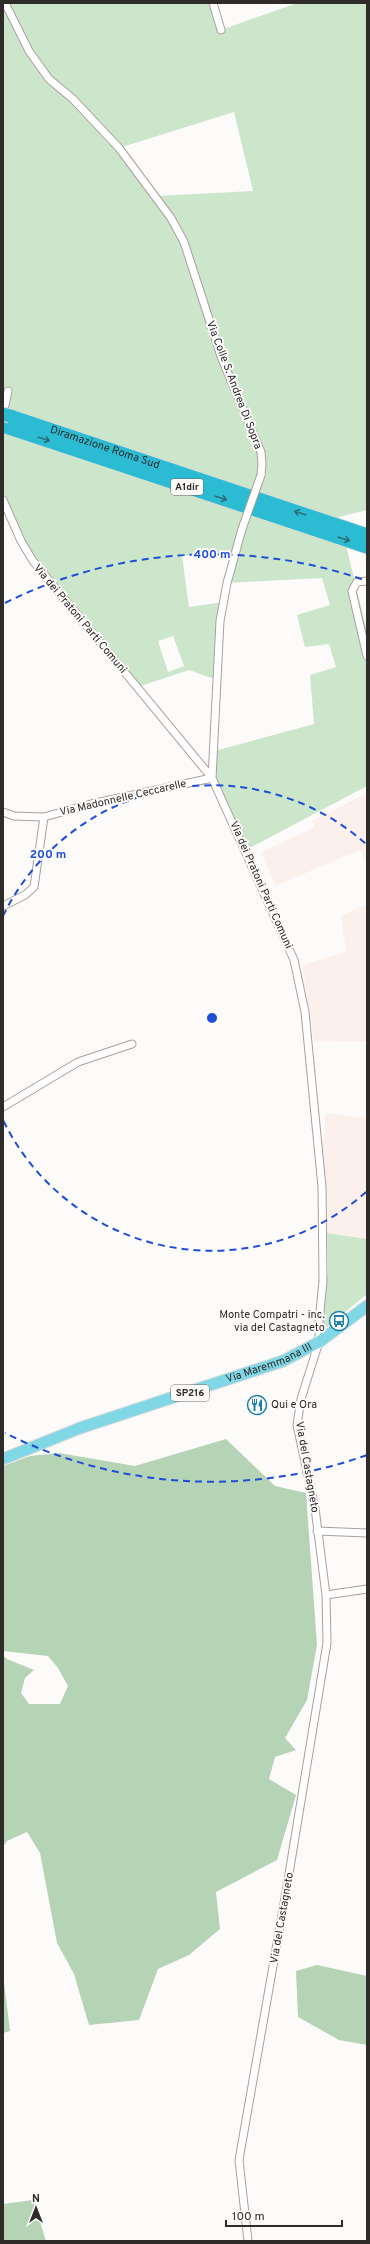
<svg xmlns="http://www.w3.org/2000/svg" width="370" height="2244" viewBox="0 0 370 2244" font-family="Overpass,sans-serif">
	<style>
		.built { fill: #fcf0ec }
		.green { fill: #cce6cc; fill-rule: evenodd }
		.forest { fill: #b5d3b5 }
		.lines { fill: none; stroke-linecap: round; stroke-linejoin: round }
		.minor-casing { stroke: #ab9f9b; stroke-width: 9 }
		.primary-casing { stroke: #dad9d8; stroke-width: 13 }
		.motorway-casing { stroke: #dad9d8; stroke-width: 15 }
		.minor { stroke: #fff; stroke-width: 7 }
		.primary { stroke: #80d7e5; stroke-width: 11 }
		.motorway { stroke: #2bbcd3; stroke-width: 13 }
		.minor-bridge-casing { stroke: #ab9f9b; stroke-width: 9; stroke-linecap: butt }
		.motorway-bridge-casing { stroke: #dad9d8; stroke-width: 15; stroke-linecap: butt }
		.minor-bridge { stroke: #fff; stroke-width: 7 }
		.motorway-bridge { stroke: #2bbcd3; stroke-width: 13 }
		.oneway { stroke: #2d6c75 }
		.ring { fill: none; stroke: #1d4ed8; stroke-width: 2; stroke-dasharray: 7 5 }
		.labels { text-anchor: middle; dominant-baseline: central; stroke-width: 4; stroke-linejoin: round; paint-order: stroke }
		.shield { fill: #fdfbfa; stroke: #6d6968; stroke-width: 1 }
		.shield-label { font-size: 10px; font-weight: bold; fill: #2f2b29 }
		.street-label { font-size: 11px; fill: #2f2b29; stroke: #fdfbfa }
		.poi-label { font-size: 11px; fill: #2f2b29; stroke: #fdfbfa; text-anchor: end }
		.centre { fill: #1d4ed8; stroke: #fdfbfa; stroke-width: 2 }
		.ring-label { font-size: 12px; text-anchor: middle; font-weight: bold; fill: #1d4ed8; stroke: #fdfbfa; stroke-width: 4; stroke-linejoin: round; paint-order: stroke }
	</style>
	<rect width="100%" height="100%" fill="#fdfbfa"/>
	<path class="built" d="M367 793V866L360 850 275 886 261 852 315 827 312 821Z
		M367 904V1042L314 1041 302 965 346 952 341 916Z
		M325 1113 367 1118V1239L327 1233 321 1142 324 1138Z"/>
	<path class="green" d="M3 3H213L221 30 297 3H367V510L339 517 367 631V786L246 850 213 778 214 751 314 724 310 675 336 667 329 644 305 647 297 615 330 605 322 578 227 583 235 552 182 556 189 607 223 602 217 680 189 670 138 687 33 561 3 500ZM234 112 253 191 154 196 119 148ZM173 636 184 666 168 672 158 641Z
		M327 1233 367 1239V1294L326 1328 322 1323 328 1272Z"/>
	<path class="forest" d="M226 1439 275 1486 306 1493 317 1645 307 1700 285 1738 296 1750 275 1757 269 1779 296 1795 277 1860 216 1892 220 1929 189 1955 158 1969 139 2020 89 2025 74 1974 57 1943 40 1853 27 1832 7 1841 3 1847V1655L7 1659 34 1670 25 1678 21 1693 29 1704H60L68 1686 58 1668 48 1656 3 1651V1466L30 1456 59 1453 135 1466Z
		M317 1965 367 1976V2045L339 2040 298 2017 296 1971Z
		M3 1974 10 2031 3 2033Z
		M33 2200 46 2241H3V2204Z"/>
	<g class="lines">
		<g class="minor-casing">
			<path id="minor" d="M5 3 29 51 49 79 73 99 119 148 171 218 184 242 222 359 261 452 262 464 261 475
				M213 3 221 30
				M3 414 8 391
				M3 500 21 541 33 561 212 778 294 960 305 1012 322 1187 323 1281 319 1322V1342L301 1399 297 1425 315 1508 326 1595 327 1643 286 1892 239 2160 248 2241
				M367 581 357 582 352 591 367 656
				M212 778 220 621 227 583 242 529
				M3 812 14 816 44 817
				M3 906 25 895 34 887 44 817 91 804 212 778
				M3 1107 78 1062 132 1044
				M317 1531 367 1533
				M326 1595 367 1589"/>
		</g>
		<g class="primary-casing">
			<g id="primary">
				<path id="s1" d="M3 1459 80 1428 283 1361 319 1342 367 1306"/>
			</g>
		</g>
		<g class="motorway-casing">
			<g id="motorway">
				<path id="s2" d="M10 416 367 535"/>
				<path d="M3 426 367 547"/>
			</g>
		</g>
		<use href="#minor" class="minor"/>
		<use href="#primary" class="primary"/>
		<use href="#motorway" class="motorway"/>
		<g class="minor-bridge-casing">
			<path id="minor-bridge" d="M242 529 261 475"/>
		</g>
		<g class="motorway-bridge-casing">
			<path id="motorway-bridge" d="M3 414 10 416"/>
		</g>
		<use href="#minor-bridge" class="minor-bridge"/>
		<use href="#motorway-bridge" class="motorway-bridge"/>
	</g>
	<defs><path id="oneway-shaft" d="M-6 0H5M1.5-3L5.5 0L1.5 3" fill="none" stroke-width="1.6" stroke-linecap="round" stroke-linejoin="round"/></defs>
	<g class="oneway">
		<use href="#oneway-shaft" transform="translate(44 439) rotate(18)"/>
		<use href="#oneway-shaft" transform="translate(221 498) rotate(18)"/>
		<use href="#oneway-shaft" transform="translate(300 513) rotate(-162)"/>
		<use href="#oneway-shaft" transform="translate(344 539) rotate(18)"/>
	</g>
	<g class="ring">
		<path d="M366 1192A232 232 0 0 1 3 1120M3 916A232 232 0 0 1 366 844"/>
		<path d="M367 1455A464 464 0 0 1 5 1433M5 603A464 464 0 0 1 367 581"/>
	</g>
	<defs>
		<g id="bus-ring" transform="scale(1)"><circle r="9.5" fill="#fdfbfa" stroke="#1c80ab" stroke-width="1.5"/><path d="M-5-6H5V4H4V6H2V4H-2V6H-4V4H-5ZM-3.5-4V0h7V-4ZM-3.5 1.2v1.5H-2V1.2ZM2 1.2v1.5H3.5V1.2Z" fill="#1c80ab"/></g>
		<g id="restaurant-ring" transform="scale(1)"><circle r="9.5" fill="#fdfbfa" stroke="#1c80ab" stroke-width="1.5"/><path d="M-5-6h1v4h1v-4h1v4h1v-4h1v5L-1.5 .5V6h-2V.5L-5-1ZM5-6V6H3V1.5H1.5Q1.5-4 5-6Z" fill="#1c80ab"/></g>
	</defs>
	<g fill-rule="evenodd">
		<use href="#bus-ring" x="339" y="1321"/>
		<use href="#restaurant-ring" x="257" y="1405"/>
	</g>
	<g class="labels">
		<g class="shield">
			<rect x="171" y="479" width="32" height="16" rx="3"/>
			<rect x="171" y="1385" width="38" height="16" rx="3"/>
		</g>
		<g class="shield-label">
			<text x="187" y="487">A1dir</text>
			<text x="190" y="1393">SP216</text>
		</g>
		<g class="street-label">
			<text transform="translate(234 385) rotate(69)">Via Colle S. Andrea Di Sopra</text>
			<text stroke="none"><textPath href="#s2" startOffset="100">Diramazione Roma Sud</textPath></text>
			<text transform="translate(80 619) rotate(50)">Via dei Pratoni Parti Comuni</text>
			<text transform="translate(123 798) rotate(-13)">Via Madonnelle Ceccarelle</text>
			<text transform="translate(261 885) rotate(66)">Via dei Pratoni Parti Comuni</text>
			<text stroke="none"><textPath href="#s1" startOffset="283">Via Maremmana III</textPath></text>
			<text transform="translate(307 1467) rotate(80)">Via del Castagneto</text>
			<text transform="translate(282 1918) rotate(-80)">Via del Castagneto</text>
		</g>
		<g class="poi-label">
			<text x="325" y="1315">Monte Compatri - inc.<tspan x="325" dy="13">via del Castagneto</tspan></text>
			<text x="271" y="1405" text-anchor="start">Qui e Ora</text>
		</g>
	</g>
	<circle cx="212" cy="1018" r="6" class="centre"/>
	<g class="ring-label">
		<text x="212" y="558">400 m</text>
		<text x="48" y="858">200 m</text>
	</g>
	<rect width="370" height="2244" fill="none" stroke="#2f2b29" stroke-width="8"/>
	<g transform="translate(36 2208)" stroke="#fdfbfa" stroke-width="3" paint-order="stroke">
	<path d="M0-3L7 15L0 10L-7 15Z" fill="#2f2b29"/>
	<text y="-6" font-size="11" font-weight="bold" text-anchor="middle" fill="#2f2b29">N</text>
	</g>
	<path d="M226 2220v6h116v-6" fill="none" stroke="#2f2b29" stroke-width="2"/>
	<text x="232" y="2220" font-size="12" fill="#2f2b29" stroke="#fdfbfa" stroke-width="3" paint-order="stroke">100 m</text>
</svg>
